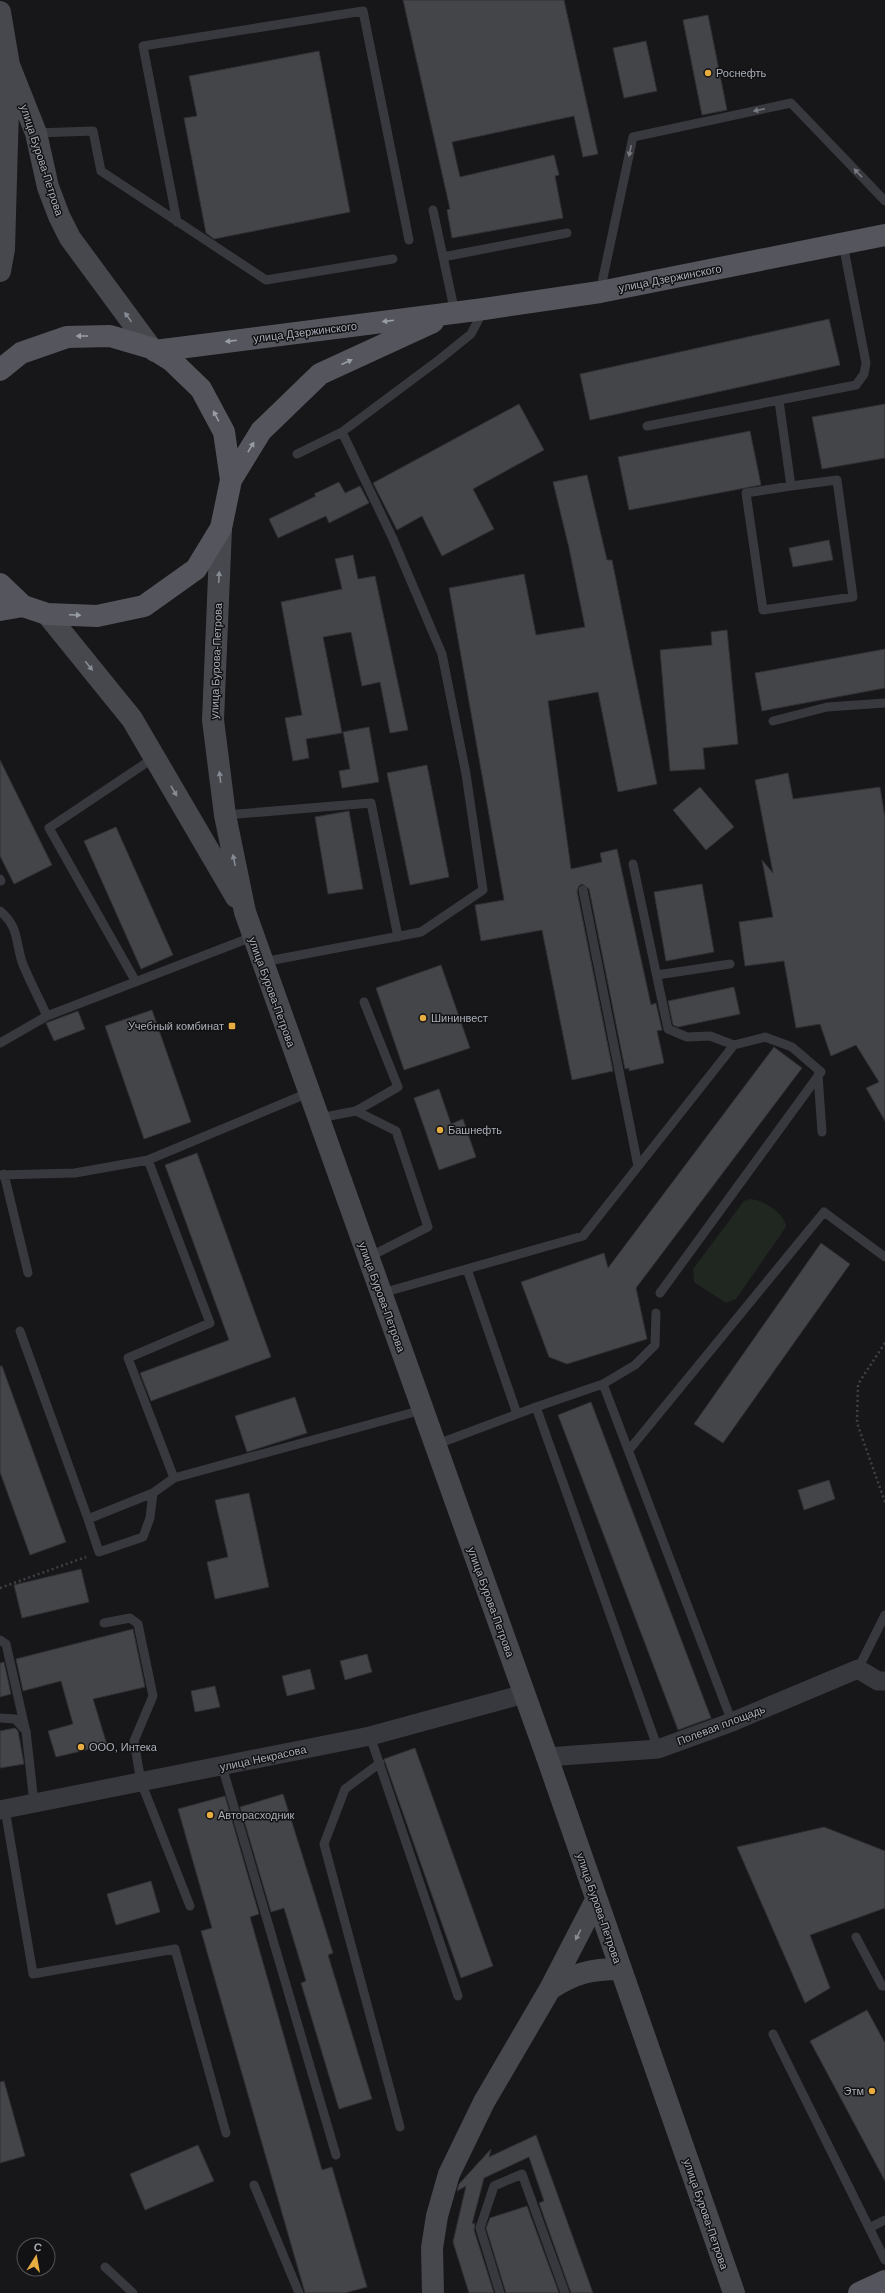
<svg xmlns="http://www.w3.org/2000/svg" width="885" height="2293" viewBox="0 0 885 2293" font-family="Arial,sans-serif">
	<style>
		.green { fill: #1f2720 }
		.building { fill: #444549; stroke: #313135 }
		.lines { fill: none; stroke-linecap: round; stroke-linejoin: round }
		.path { stroke: #3e4045; stroke-width: 2.5; stroke-dasharray: 2 3; stroke-linecap: butt }
		.lane { stroke: #38393e; stroke-width: 9 }
		.street { stroke: #38393e; stroke-width: 19 }
		.secondary { stroke: #46484e; stroke-width: 22 }
		.primary { stroke: #55565d; stroke-width: 22 }
		.oneway { fill: #777a81 }
		.oneway2 { fill: #878b93 }
		.oneway3 { fill: #999da6 }
		.poi-dot { fill: #e7ad41; stroke: #121214; stroke-width: 1.5 }
		.labels { text-anchor: middle; dominant-baseline: central; stroke-width: 3; stroke-linejoin: round; paint-order: stroke }
		.poi-label { font-size: 11px; fill: #aaafb8; stroke: #121214; text-anchor: start }
		.street-label { font-size: 11px; fill: #aaafb8; stroke: #121214 }
	</style>
	<rect width="100%" height="100%" fill="#171719"/>
	<path class="green" d="M750 1199C763 1200 785 1213 786 1227L736 1299 726 1303 694 1282 693 1269 744 1201Z"/>
	<path class="building" d="M403 0H564L598 154 583 157 574 116 452 142 460 177 554 155 559 175 555 176 563 218 452 238 447 210 450 209Z
		M708 15 727 110 702 115 683 20Z
		M646 41 657 91 624 98 613 48Z
		M319 51 350 212 214 239 206 233 184 118 197 116 189 76Z
		M829 319 840 365 590 420 580 374Z
		M519 404 544 450 473 489 494 529 442 556 422 516 397 530 373 483Z
		M885 404V458L822 469 812 417Z
		M750 431 761 485 629 510 618 457Z
		M587 475 607 560H612L657 784 618 792 598 692 548 701 571 869 602 862 600 853 617 849 651 1005 656 1003 662 1030 657 1031 664 1063 629 1071V1068L625 1069 589 889 582 884 579 886 577 891 613 1071 572 1080 542 930 481 941 475 905 504 900 449 588 524 574 536 635 585 627 569 548 553 482Z
		M339 482 345 493 360 486 369 503 329 523 326 516 278 538 269 519 316 496 314 494Z
		M829 540 833 560 793 567 789 548Z
		M353 555 358 579 375 576 408 730 390 733 380 682 362 686 351 632 323 637 342 733 306 739 309 758 293 761 285 718 302 715 281 602 342 589 335 559Z
		M727 630 738 744 703 748 705 769 670 771 660 650 712 645 711 632Z
		M885 649V688L762 711 755 673Z
		M369 727 379 782 342 788 339 771 350 769 343 732Z
		M0 760 52 865 14 884 0 856Z
		M427 765 449 877 410 885 387 773Z
		M788 773 793 799 880 787 885 818V1121L866 1088 879 1082 856 1045 831 1056 820 1024 796 1028 784 961 745 966 739 922 773 917 762 860 773 873 755 780Z
		M700 787 734 827 706 850 673 810Z
		M349 811 363 889 328 894 315 817Z
		M116 827 173 955 141 969 84 841Z
		M702 884 714 952 666 961 654 892Z
		M441 965 470 1048 404 1070 376 988Z
		M734 987 740 1014 678 1027 673 1025 668 1001Z
		M152 1010 191 1122 144 1139 105 1026Z
		M78 1011 85 1029 54 1041 46 1023Z
		M774 1047 802 1068 636 1288 647 1339 567 1364 549 1357 521 1282 604 1253 608 1268Z
		M439 1089 451 1124 463 1119 476 1157 439 1170 414 1098Z
		M197 1153 271 1357 151 1401 140 1373 229 1340 165 1165Z
		M821 1243 850 1264 723 1443 694 1424Z
		M0 1366H2L66 1542 30 1555 0 1472Z
		M295 1397 307 1433 247 1452 235 1416Z
		M591 1402 711 1718 678 1730 558 1415Z
		M829 1480 835 1499 804 1510 798 1490Z
		M249 1493 269 1587 215 1599 207 1562 228 1557 215 1500Z
		M81 1569 89 1602 22 1618 14 1585Z
		M133 1629 145 1687 93 1699 107 1745 56 1757 48 1731 73 1724 61 1681 23 1691 16 1659Z
		M367 1654 372 1672 345 1680 340 1661Z
		M4 1662 11 1694 0 1697V1663Z
		M310 1669 315 1689 287 1696 282 1676Z
		M215 1686 220 1707 195 1712 191 1691Z
		M15 1728 18 1731 24 1764 0 1768V1731Z
		M415 1748 493 1966 461 1978 384 1759Z
		M283 1794 333 1953 328 1955 372 2099 339 2109 301 1983 306 1981 284 1908 271 1912 240 1807Z
		M225 1796 259 1914 250 1917 322 2170 332 2167 367 2287 345 2293H305L201 1931 212 1928 178 1809Z
		M824 1827 885 1851V1908L810 1935 830 1988 805 2003 737 1847Z
		M151 1881 160 1912 116 1925 107 1894Z
		M867 2010 885 2043V2181L810 2041Z
		M4 2081 25 2156 0 2163V2082Z
		M536 2135 593 2293H571L539 2203 544 2201 529 2157 484 2178 472 2224 475 2223 474 2230 494 2293H469L453 2242 466 2186 457 2191 459 2184 491 2149 489 2157Z
		M198 2145 214 2181 145 2210 130 2174Z
		M527 2206 559 2293H506L486 2228 490 2218Z"/>
	<g class="lines">
		<path class="path" d="M885 1343 858 1384 857 1423 885 1502
			M0 1588 86 1557"/>
		<path class="lane" d="M36 133 93 131 101 171 266 280 393 259
			M433 210 455 313
			M177 222 143 46 363 11 409 240
			M443 257 567 233
			M600 292 633 137 791 103 885 201
			M779 401 791 486 746 493 763 610 853 597 837 480 791 486
			M647 426 856 385 864 374 866 363 843 244
			M297 454 342 432 440 359 471 334 483 311
			M773 721 827 707 885 703
			M225 815 371 803 398 937
			M633 864 668 1029 687 1037 710 1036 734 1045
			M0 879 1 881
			M583 890 638 1166
			M0 911C19 927 15 940 22 962 29 980 39 998 47 1016L252 937
			M263 962 421 932 483 890 466 774 442 654 393 539 342 432
			M657 975 730 964
			M136 982 49 828 155 757
			M0 1043 47 1016
			M818 1075 822 1132
			M356 1111 396 1131 428 1227 369 1257
			M319 1118 356 1111 398 1087 364 1002
			M148 1160 210 1323 128 1358 174 1478
			M4 1174 28 1273
			M0 1175 75 1173 148 1160 308 1093
			M467 1269 517 1414
			M382 1293 583 1236 734 1045 765 1037 792 1047 821 1072 660 1293
			M20 1331 88 1519 153 1493 174 1478 422 1410
			M603 1384 635 1365 655 1345 656 1313
			M536 1407 658 1749
			M435 1445 536 1407 603 1384 732 1722
			M629 1450 824 1212 885 1257
			M88 1519 99 1552 143 1537 150 1518 153 1493
			M104 1623 130 1618 138 1624 153 1696 134 1741 141 1782 190 1906
			M0 1640 6 1644 25 1728
			M858 1669 885 1615
			M0 1718 15 1719 26 1731 34 1803
			M370 1736 458 1996
			M380 1763 345 1789 324 1844 400 2127
			M222 1766 336 2155
			M5 1809 33 1974 175 1949 226 2133
			M856 1937 882 1986H885
			M773 2034 885 2260
			M254 2185 299 2293
			M869 2228 885 2220
			M105 2267 133 2293
			M500 2293 480 2228 494 2186 522 2174 565 2293"/>
		<path class="street" d="M547 1757 658 1749 732 1722 858 1669 878 1681H885
			M0 1810 370 1736 524 1694"/>
		<path class="secondary" d="M0 12 9 65 36 133 48 187 59 216 70 238 151 348
			M0 271 4 249 9 74
			M221 528 213 720 225 815 245 912 547 1757 734 2293
			M47 614 132 719 236 897
			M550 1989C575 1973 591 1969 620 1969
			M433 2293 432 2248 437 2216 449 2174 484 2102 550 1989 596 1900"/>
		<path class="primary" d="M155 351 484 309 600 292 885 235
			M0 370 21 353 67 337 110 336 151 348 172 361 201 389 224 432 231 480 221 528 196 569 144 606 97 616 47 614 23 606 0 584
			M231 480 261 431 320 374 433 322
			M0 610 23 606
			M859 2293 885 2281"/>
	</g>
	<defs><path id="oneway-solid" d="M-6-.8H1V-3.2L6.5 0L1 3.2V.8H-6Z"/></defs>
	<g class="oneway">
		<use href="#oneway-solid" transform="translate(759 110) rotate(168)"/>
		<use href="#oneway-solid" transform="translate(630 151) rotate(102)"/>
		<use href="#oneway-solid" transform="translate(858 173) rotate(-134)"/>
	</g>
	<g class="oneway2">
		<use href="#oneway-solid" transform="translate(128 317) rotate(-126)"/>
		<use href="#oneway-solid" transform="translate(219 577) rotate(-87)"/>
		<use href="#oneway-solid" transform="translate(89 666) rotate(51)"/>
		<use href="#oneway-solid" transform="translate(220 777) rotate(-97)"/>
		<use href="#oneway-solid" transform="translate(174 791) rotate(60)"/>
		<use href="#oneway-solid" transform="translate(234 860) rotate(-102)"/>
		<use href="#oneway-solid" transform="translate(578 1935) rotate(117)"/>
	</g>
	<g class="oneway3">
		<use href="#oneway-solid" transform="translate(388 321) rotate(173)"/>
		<use href="#oneway-solid" transform="translate(82 336) rotate(180)"/>
		<use href="#oneway-solid" transform="translate(231 341) rotate(173)"/>
		<use href="#oneway-solid" transform="translate(347 362) rotate(-24)"/>
		<use href="#oneway-solid" transform="translate(216 416) rotate(-118)"/>
		<use href="#oneway-solid" transform="translate(251 447) rotate(-59)"/>
		<use href="#oneway-solid" transform="translate(75 615) rotate(3)"/>
	</g>
	<g class="poi-dot">
		<circle cx="708" cy="73" r="4"/>
		<circle cx="423" cy="1018" r="4"/>
		<rect x="228" y="1022" width="8" height="8" rx="2"/>
		<circle cx="440" cy="1130" r="4"/>
		<circle cx="81" cy="1747" r="4"/>
		<circle cx="210" cy="1815" r="4"/>
		<circle cx="872" cy="2091" r="4"/>
	</g>
	<g class="labels">
		<g class="poi-label">
			<text x="716" y="73">Роснефть</text>
			<text x="431" y="1018">Шининвест</text>
			<text x="224" y="1026" text-anchor="end">Учебный комбинат</text>
			<text x="448" y="1130">Башнефть</text>
			<text x="89" y="1747">ООО, Интека</text>
			<text x="218" y="1815">Авторасходник</text>
			<text x="864" y="2091" text-anchor="end">Этм</text>
		</g>
		<g class="street-label">
			<text transform="translate(42 160) rotate(72)">улица Бурова-Петрова</text>
			<text transform="translate(670 278) rotate(-11)">улица Дзержинского</text>
			<text transform="translate(305 332) rotate(-7)">улица Дзержинского</text>
			<text transform="translate(216 661) rotate(-88)">улица Бурова-Петрова</text>
			<text transform="translate(272 992) rotate(70)">улица Бурова-Петрова</text>
			<text transform="translate(382 1297) rotate(70)">улица Бурова-Петрова</text>
			<text transform="translate(491 1602) rotate(70)">улица Бурова-Петрова</text>
			<text transform="translate(721 1725) rotate(-21)">Полевая площадь</text>
			<text transform="translate(263 1758) rotate(-12)">улица Некрасова</text>
			<text transform="translate(599 1908) rotate(71)">улица Бурова-Петрова</text>
			<text transform="translate(706 2214) rotate(71)">улица Бурова-Петрова</text>
		</g>
	</g>
	<g transform="translate(36 2257) rotate(11)"><circle r="19" fill="#121214" stroke="#4f5156"/>
	<path d="M0-3L7 15L0 10L-7 15Z" fill="#e7ad41"/>
	<text y="-6" font-size="11" font-weight="bold" text-anchor="middle" fill="#aaafb8">С</text>
	</g>
</svg>
